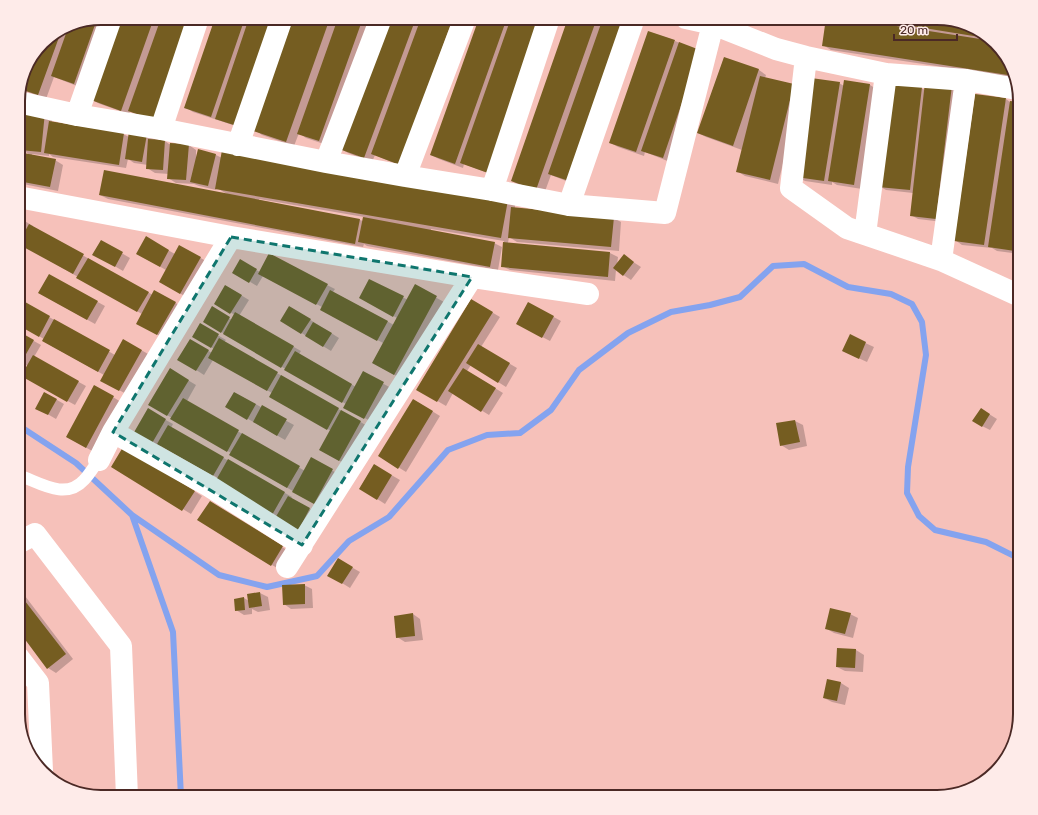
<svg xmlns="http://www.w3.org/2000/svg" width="1038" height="815" viewBox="0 0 1038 815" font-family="Rubik,sans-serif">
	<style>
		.shadow { fill: #0003; fill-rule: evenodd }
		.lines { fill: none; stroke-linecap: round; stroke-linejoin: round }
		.stream { stroke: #84a3ef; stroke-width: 6 }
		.building { fill: #755d21 }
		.service { stroke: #fff; stroke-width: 12 }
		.minor { stroke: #fff; stroke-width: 22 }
		.marked { fill: #0f766e; fill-opacity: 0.2; stroke: #0f766e; stroke-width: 3; stroke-dasharray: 8 5; stroke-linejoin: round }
		.rim { fill: none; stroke: #4b2925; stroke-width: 2 }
	</style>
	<rect width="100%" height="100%" fill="#f6c1ba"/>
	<path class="shadow" d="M102 18 82 88 54 77 46 99 20 89 27 64 46 39 70 24Z
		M122 18H199L137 115 130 111 129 114 100 104 92 100Z
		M216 18H283L245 129 193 112 185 107Z
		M294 18H372L327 145 306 138 299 133 294 146 262 135 255 130Z
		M388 18H463L408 169 375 155 372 162 348 153 340 148Z
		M480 18H552L496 176 464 164 463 168 439 159 431 155Z
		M569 18H618L576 185 551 175 544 194 519 185 512 181Z
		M827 18H937L968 24 991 39 1011 65 1015 78 831 50 823 45Z
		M675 41 700 51 670 162 645 152 644 156 618 147 611 143Z
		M724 58 759 70 766 75 765 78 801 89 778 184 745 176 737 171 742 150 706 137 698 133Z
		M845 81 870 85 878 90 862 189 837 185 832 182V185L805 181 797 177 839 83 844 86Z
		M926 83 959 90 943 222 918 219 911 215 913 193 886 190 879 186 921 88 925 90Z
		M1006 99 1010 102 1020 103V254L997 251 992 248 962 245 955 240Z
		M18 110 52 117V123L123 134 129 137 147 135 154 139 165 141 169 144 189 145 196 150V157H197L199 150 216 155 222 158 515 205V209L614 218 621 222 619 251 517 242 509 237 508 243 610 253 618 257 617 265 624 256 641 267 631 280 616 270 615 281 510 270 502 266 504 241 431 229V231L494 243 502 247 498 270 367 246 364 244 363 247 108 199 100 195 227 194 217 188 216 190 199 186 194 184 176 183 168 178 169 174 155 173 147 168 148 165 134 163 128 159 126 168 53 157 49 154V156L32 154V156L55 160 63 165 58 191 18 183V153L30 155 23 150H18ZM259 199 364 217 363 221 360 220 259 200Z
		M18 217 33 226V227L91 260 90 261 153 295 155 292 183 307 165 339 137 323 142 314 78 278V277L23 245 18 254Z
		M146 238 175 254 180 247 208 262 188 298 160 282 166 270 137 254Z
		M101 241 130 258 123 271 94 254Z
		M240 261 260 272 327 285 335 289 333 292 394 325 397 318 368 302 370 280 408 300 415 286 444 302 402 379 373 363 383 343 329 314 322 307 263 276 257 286 234 272Z
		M49 275 105 306 95 324 39 293Z
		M226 286 249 300 239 316 301 351 299 354 356 387 364 373 391 388 372 422 345 407 346 404 204 322 212 308 232 320 235 315 215 304Z
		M18 299 115 355 123 340 150 355 128 395 101 380 104 375 43 341 44 339 18 324Z
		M471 300 500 317 481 347 517 368 506 387 471 365 467 371 503 393 489 415 453 393 446 406 417 389Z
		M528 303 561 321 550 341 525 328Z
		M290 307 339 338 331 351 282 321Z
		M200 325 226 340 224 342 369 427 347 465 320 450 331 431 270 396 272 393 213 360 204 375 179 359 190 340 212 353 214 349 194 336Z
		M18 332 41 345 34 357 86 386 75 405 22 376 28 366 18 361Z
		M850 336 874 347 867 362 843 351Z
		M171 370 196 385 187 401 305 471 312 459 340 475 322 508 231 455V453L150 405Z
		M95 386 121 402 94 452 67 437Z
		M45 393 64 404 56 419 37 408Z
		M235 393 294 425 285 440 227 407Z
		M414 400 440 416 406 472 380 456Z
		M148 410 173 424 171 428 292 497 291 499 317 513 305 536 218 478 161 445 159 449 134 434Z
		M989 414 997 419 990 430 982 426Z
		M795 421 803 425 807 446 789 450 781 445 777 424Z
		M131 452 202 496 191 514 112 466Z
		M374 465 400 480 385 504 360 488Z
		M218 507 290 552 279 569 272 565Z
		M346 564 360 572 350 588 329 575Z
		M304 585 312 589 313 608 291 609 284 604Z
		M18 590 22 592 73 659 56 673 48 668 18 629Z
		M260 593 268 597 270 610 258 612 252 609V614L244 615 236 610 244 598 249 601Z
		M413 614 420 619 423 640 405 642 397 637Z
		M850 614 858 618 853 638 834 633 827 629Z
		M838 650H856L864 655 863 672 845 671 837 667Z
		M828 680 841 683 849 688 845 705 832 702 824 698Z"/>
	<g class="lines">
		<path class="stream" d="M18 428 21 427 76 463 132 515 219 575 267 587 317 576 349 541 389 517 448 450 487 435 520 433 551 410 579 370 628 333 671 312 710 305 740 297 773 266 804 264 848 287 891 294 912 304 922 322 926 355 908 467 907 493 919 516 935 530 986 542 1020 559
			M132 515 173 632 181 797"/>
	</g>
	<path class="building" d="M121 18H154L121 111 91 100Z
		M161 18H190L154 120 128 111Z
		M215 18H245L211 117 184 108Z
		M249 18H273L237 126 215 119Z
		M293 18H330L286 142 253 131Z
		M338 18H363L319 141 297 134Z
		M387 18H416L364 158 339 149Z
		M421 18H453L400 165 371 154Z
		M479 18H507L455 164 430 155Z
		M511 18H542L488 173 460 163Z
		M568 18H597L536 190 511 181Z
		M603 18H621L626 20 569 181 548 174Z
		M826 18H845L993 41 1011 65 1014 76 822 46Z
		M862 18H937L968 24 992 39Z
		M97 19 74 84 51 76 69 25Z
		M62 29 38 95 20 89 27 64 46 39Z
		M648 31 675 40 636 152 609 143Z
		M679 42 700 50 663 158 641 151Z
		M724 57 759 69 733 146 697 133Z
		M760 76 794 84 770 180 736 172Z
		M811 78 840 82 824 181 796 177Z
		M844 80 870 84 854 185 828 181Z
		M925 82 952 85 936 219 910 216Z
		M889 83 922 87 910 190 878 187Z
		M975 94 1006 98 984 245 954 241Z
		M1010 101 1020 102V219L1015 251 988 247Z
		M24 110 45 112 41 152 20 150Z
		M49 121 124 133 119 165 44 153Z
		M129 131 147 134 142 162 125 159Z
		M148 139 165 140 163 170 146 169Z
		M170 143 189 144 186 180 167 179Z
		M198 149 216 154 208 186 190 182Z
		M222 150 508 200 501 238 215 189Z
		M18 152 56 159 50 187 18 181Z
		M104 170 360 219 355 244 99 195Z
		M511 207 614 217 611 247 508 238Z
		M18 216 26 221 18 235Z
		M363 217 495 242 490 267 358 242Z
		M29 224 84 254 73 274 18 244Z
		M146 236 169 250 160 267 136 254Z
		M101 240 123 252 115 267 92 255Z
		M503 242 610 252 608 277 501 267Z
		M179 245 201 257 180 294 159 282Z
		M269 253 328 284 316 305 258 274Z
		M624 254 634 262 623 276 613 268Z
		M88 258 149 292 137 312 76 278Z
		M240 259 257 269 249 283 232 273Z
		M49 274 98 301 87 320 38 293Z
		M369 279 404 296 393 317 359 298Z
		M415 284 437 296 394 375 372 363Z
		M225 285 242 295 230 314 214 304Z
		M154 290 176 302 157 335 136 324Z
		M330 290 388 321 377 341 320 310Z
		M18 298 50 316 39 337 18 325Z
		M471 299 493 312 437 402 416 390Z
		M528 302 554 316 542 338 516 324Z
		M212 306 230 317 221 333 203 322Z
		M289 306 311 319 301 334 280 321Z
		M235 312 294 346 281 368 223 334Z
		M54 319 110 350 98 372 42 341Z
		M313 322 332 333 323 347 305 336Z
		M200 323 219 334 211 348 192 337Z
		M18 331 34 340 21 363 18 362Z
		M850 334 866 342 859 359 842 351Z
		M219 338 278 372 267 391 208 358Z
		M123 339 142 350 119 391 100 381Z
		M190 339 209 350 196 371 177 360Z
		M478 344 510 363 498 383 466 363Z
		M295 351 352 384 342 403 284 370Z
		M33 355 79 381 67 402 21 376Z
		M170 368 189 380 167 416 148 405Z
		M463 368 496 388 481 412 448 391Z
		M363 371 384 382 364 419 343 408Z
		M281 375 339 408 327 430 269 397Z
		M94 385 114 396 86 448 66 437Z
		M44 392 57 399 48 415 35 409Z
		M234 392 256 404 247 420 225 407Z
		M183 398 239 430 227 452 170 419Z
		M413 399 433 411 398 469 378 456Z
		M262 405 287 419 277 436 253 422Z
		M148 408 166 419 151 445 133 434Z
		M981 408 990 414 982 427 972 421Z
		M341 410 361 421 339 461 319 450Z
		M795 420 800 442 780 446 776 423Z
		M168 425 224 457 213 476 157 444Z
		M242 433 300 466 287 488 229 455Z
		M123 447 195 491 182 511 111 467Z
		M311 457 333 469 314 504 292 492Z
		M228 459 285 492 272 515 215 482Z
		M374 464 392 475 377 500 359 489Z
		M288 496 310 508 297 533 274 520Z
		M210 501 283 546 271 566 197 520Z
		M338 558 353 567 342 584 327 576Z
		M305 584V604L283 605 282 585Z
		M18 592 66 654 47 669 18 630Z
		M260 592 262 606 249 608 247 594Z
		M244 597 245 610 235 611 234 599Z
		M830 608 851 613 845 634 825 629Z
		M413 613 415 636 396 638 394 616Z
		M837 648 856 649 855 668 836 667Z
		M827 679 841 682 837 701 823 698Z"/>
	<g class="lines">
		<path class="service" d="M18 475C39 482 65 501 84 480 90 474 94 466 99 460"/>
		<path class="minor" d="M686 18 713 24 776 49 806 57 886 74 966 80 1017 89
			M806 57 791 188 847 228 941 260 1020 296
			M18 102 77 115 161 129 326 162 405 176 492 190 569 205 665 213 713 24
			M77 115 111 18
			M161 129 198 18
			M238 145 282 18
			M326 162 381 18
			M405 176 465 18
			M492 190 549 18
			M18 197 231 237 472 277 588 294
			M569 205 634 18
			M865 234 886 74
			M941 260 966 80
			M113 432 209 486 302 545
			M99 460 113 432 231 237
			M18 543 35 534 121 646 127 797
			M287 567 472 277
			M18 657 38 683 42 771"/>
	</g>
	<path class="marked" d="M231 237 472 277 302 545 113 432Z"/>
	<path d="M0 0H1038V815H0ZM101 25H937A76 76 0 0 1 1013 101V714A76 76 0 0 1 937 790H101A76 76 0 0 1 25 714V101A76 76 0 0 1 101 25Z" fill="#feebe9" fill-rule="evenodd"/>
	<path class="rim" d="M101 25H937A76 76 0 0 1 1013 101V714A76 76 0 0 1 937 790H101A76 76 0 0 1 25 714V101A76 76 0 0 1 101 25Z"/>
	<path d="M894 34v6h63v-6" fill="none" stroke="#4b2925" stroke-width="2"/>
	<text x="900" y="34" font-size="12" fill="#4b2925" stroke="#feebe9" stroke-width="3" paint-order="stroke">20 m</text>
</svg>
